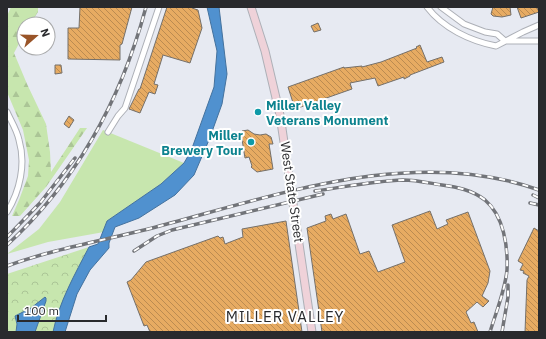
<svg xmlns="http://www.w3.org/2000/svg" width="546" height="339" viewBox="0 0 546 339" font-family="'IBM Plex Sans',sans-serif">
	<style>
		.grass { fill: #c7e6ae }
		.forest { fill: url(#forest-firs) }
		.park { fill: url(#park-crowns) }
		.water { fill: #5091cf; stroke: #44729e }
		.building { fill: url(#building-back-hatch); stroke: #75706a }
		.lines { fill: none; stroke-linecap: round; stroke-linejoin: round }
		.minor-casing { stroke: #adb0b7; stroke-width: 7 }
		.secondary-casing { stroke: #adb0b7; stroke-width: 9 }
		.minor { stroke: #fff; stroke-width: 5 }
		.secondary { stroke: #efd2d9; stroke-width: 7 }
		.rail-casing { stroke: #727479; stroke-width: 3.5 }
		.rail { stroke: #fff; stroke-width: 2; stroke-dasharray: 6; stroke-linecap: butt }
		.culture-dot { fill: #0f9aa8; stroke: #fff; stroke-width: 1.5 }
		.labels { text-anchor: middle; dominant-baseline: central; stroke-width: 4; stroke-linejoin: round; paint-order: stroke }
		.culture-label { font-size: 13px; font-weight: bold; fill: #0d838f; stroke: #fff; text-anchor: start }
		.street-label { font-size: 13px; fill: #292a2d; stroke: #fff }
		.quarter-label { font-size: 15px; letter-spacing: 1px; fill: #292a2d; stroke: #fff }
	</style>
	<defs>
		<pattern id="forest-firs" width="22" height="20" patternUnits="userSpaceOnUse"><rect width="22" height="20" fill="#c7e6ae"/><path d="M5 1l3.5 6h-7zM16 11l3.5 6h-7z" fill="#abc596"/></pattern>
		<pattern id="park-crowns" width="20" height="18" patternUnits="userSpaceOnUse"><rect width="20" height="18" fill="#c7e6ae"/><path d="M2 6a3 3 0 1 1 6 0M12 15a3 3 0 1 1 6 0" fill="none" stroke="#abc596"/></pattern>
		<pattern id="building-back-hatch" width="6" height="6" patternUnits="userSpaceOnUse"><rect width="6" height="6" fill="#e7ab62"/><path d="M-1 5l2 2M0 0l6 6M5-1l2 2" fill="none" stroke="#bb8b51"/></pattern>
	</defs>
	<rect width="100%" height="100%" fill="#e7eaf2"/>
	<path class="grass" d="M103 130 184 163 161 184 107 221 104 232 48 242 7 254 39 229 60 202Z"/>
	<path class="forest" d="M11 7H38V12L30 24H24V34L14 53 27 84 46 124 50 152 51 172 80 128H87L46 187 20 216H12L19 200 28 176 29 160 23 130 7 92V16Z"/>
	<path class="park" d="M89 247 56 319 53 332H7V274Z"/>
	<path class="water" d="M207 7H219L227 74 222 104 209 140 194 175 175 195 139 218 115 227 109 243V248L90 270 77 294 65 332H53C59 302 75 274 89 247L98 244 107 221 161 184 184 163 191 151 214 87 217 51Z
		M45 297 46 298V301L35 332H16L17 324 15 316 31 308Z"/>
	<path class="building" d="M80 7H132L122 44 120 45V60L68 59V28H79Z
		M167 7H192V8L198 10 202 28 190 63 163 55 154 84 158 85 155 94 149 92 140 113 129 109 139 89H140Z
		M493 7H510L511 15 502 17 493 16 491 14Z
		M517 7H537L539 12 521 18Z
		M318 23 321 30 314 32 311 26Z
		M420 45 427 62 442 57 444 62 410 75V76L404 79V77L378 86 375 78 350 83 352 89 295 109 288 87 344 67V68L362 66V67L381 62 417 48 416 47Z
		M55 65H61L62 73 55 74Z
		M69 116 74 120 69 128 64 124Z
		M248 130 254 134 260 135 266 134 271 137 273 144H269L273 169 257 172 251 167 252 166 249 157 245 158 242 139 239 136 242 131Z
		M430 211 437 229 448 224 446 220 468 212 490 271 488 283 482 296 489 301 483 307 477 302 466 312 471 323 474 322 478 332H322L307 228 326 221 325 216 331 214 333 219 346 214 360 254 369 251 378 272 405 262 392 225Z
		M286 221 302 332H150L147 325 144 326 127 282 131 280 146 262 218 236 220 238 223 237 225 244 243 237 242 229Z
		M534 228 539 231V332H525L527 280 529 276 523 273 524 271 520 270 523 264 518 261Z"/>
	<g class="lines">
		<g class="minor-casing">
			<path id="minor" d="M427 7C443 28 470 41 496 46L523 32 539 25
				M441 7 464 24 485 32 497 34 505 41H539
				M7 112C11 121 17 130 19 140 26 164 20 191 7 212
				M108 132 118 116 125 108 159 7"/>
		</g>
		<g class="secondary-casing">
			<path id="secondary" d="M251 7 265 51 280 115 312 332"/>
		</g>
		<use href="#minor" class="minor"/>
		<use href="#secondary" class="secondary"/>
		<g class="rail-casing">
			<path id="rail" d="M315 191C344 187 374 181 403 180 416 180 429 183 442 185 457 187 472 190 485 200 504 216 508 247 507 270 505 291 496 312 490 332
				M533 195 539 198
				M530 203 539 205
				M7 237 40 203 75 158
				M7 245C78 180 121 100 146 7
				M134 251 157 236 172 230 323 194
				M7 266C56 248 107 240 156 227 278 195 414 145 539 190
				M502 332 508 297V285"/>
		</g>
		<use href="#rail" class="rail"/>
	</g>
	<g class="culture-dot">
		<circle cx="258" cy="112" r="4"/>
		<circle cx="251" cy="142" r="4"/>
	</g>
	<g class="labels">
		<g class="culture-label">
			<text x="266" y="105">Miller Valley<tspan x="266" dy="15">Veterans Monument</tspan></text>
			<text x="243" y="135" text-anchor="end">Miller<tspan x="243" dy="15">Brewery Tour</tspan></text>
		</g>
		<g class="street-label">
			<text transform="translate(292 192) rotate(82)">West State Street</text>
		</g>
		<g class="quarter-label">
			<text x="285" y="316">MILLER VALLEY</text>
		</g>
	</g>
	<rect width="546" height="339" fill="none" stroke="#292a2d" stroke-width="16"/>
	<g transform="translate(36 36) rotate(70)"><circle r="19" fill="#ffffff" stroke="#a9aaab"/>
	<path d="M0-3L7 15L0 10L-7 15Z" fill="#995428"/>
	<text y="-6" font-size="11" font-weight="bold" text-anchor="middle" fill="#292a2d">N</text>
	</g>
	<path d="M18 315v6h88v-6" fill="none" stroke="#292a2d" stroke-width="2"/>
	<text x="24" y="315" font-size="12" fill="#292a2d" stroke="#ffffff" stroke-width="3" paint-order="stroke">100 m</text>
</svg>
